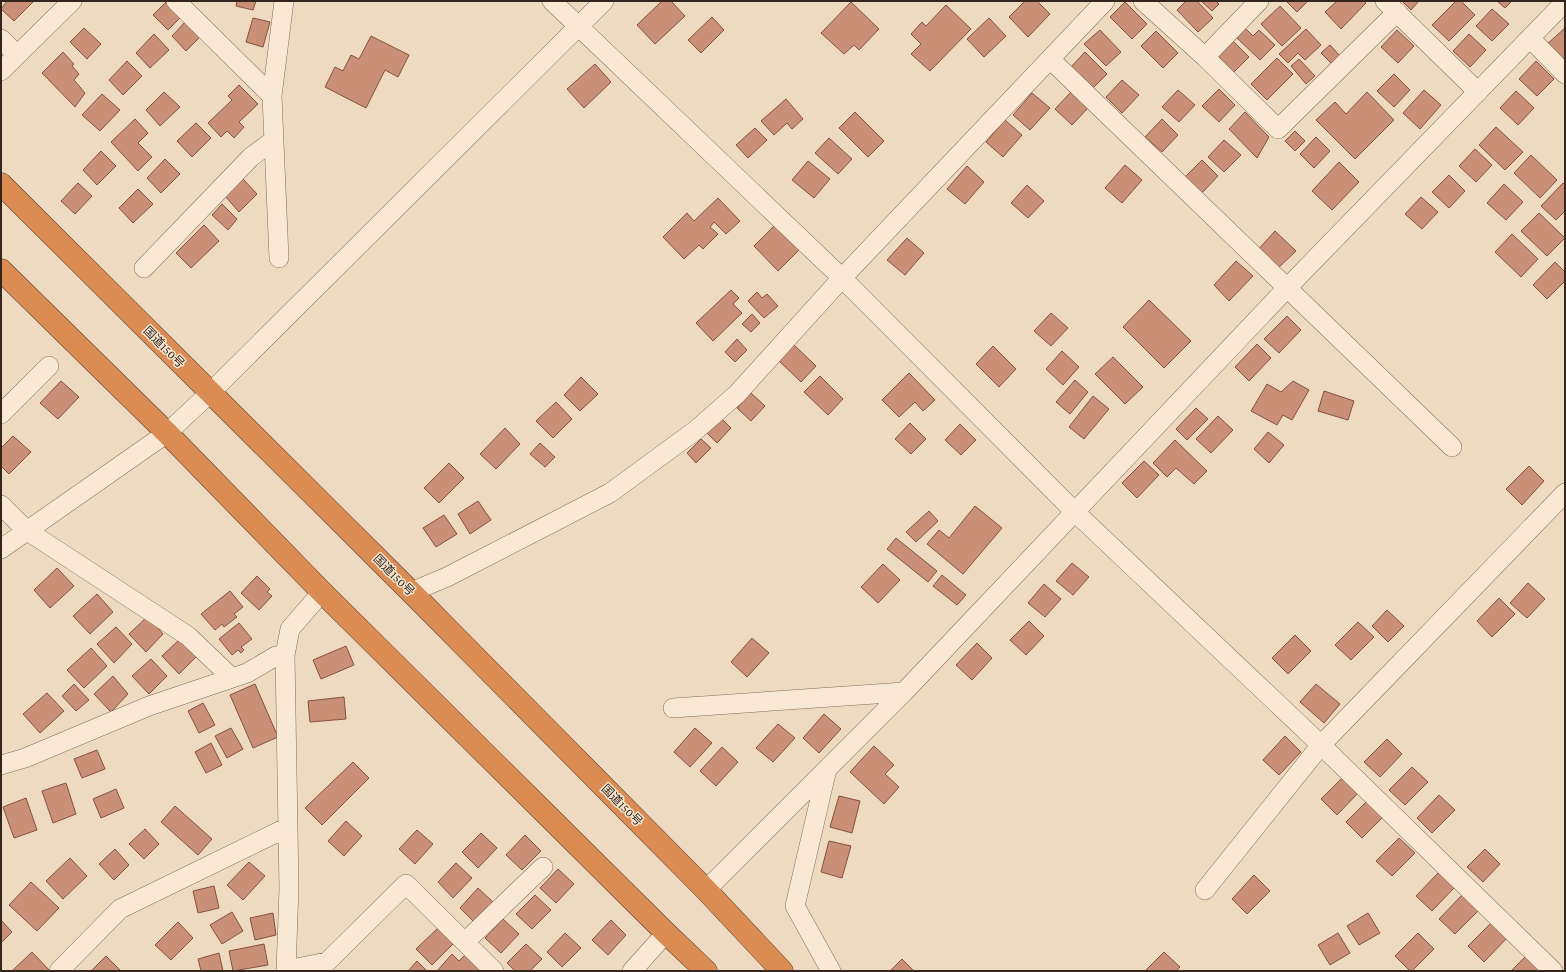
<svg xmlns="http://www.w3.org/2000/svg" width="1566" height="972" viewBox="0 0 1566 972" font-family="'Crimson Pro','Noto Sans JP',serif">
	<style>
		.building { fill: #ca8f77; stroke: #84513f }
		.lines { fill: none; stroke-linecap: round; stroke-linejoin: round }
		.minor-casing { stroke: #856b59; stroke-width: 20 }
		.highway-casing { stroke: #533a2d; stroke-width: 23 }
		.minor { stroke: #f8e8d4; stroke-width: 19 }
		.highway { stroke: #db8c53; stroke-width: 22 }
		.labels { text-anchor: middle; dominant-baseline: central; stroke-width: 3; stroke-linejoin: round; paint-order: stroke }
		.street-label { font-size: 12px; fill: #35261d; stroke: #f4e5d0 }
	</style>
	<rect width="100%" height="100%" fill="#eddac1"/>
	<path class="building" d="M7 1H34L14 21 1 9Z
		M167 1 182 16 168 30 153 15Z
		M237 1H256L253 10 236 6Z
		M662 1H671L685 16 655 44 637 25Z
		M1025 1H1037L1050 14 1028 37 1009 17Z
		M1186 1H1197L1213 18 1198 32 1177 10Z
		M1201 1H1216L1219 4 1212 11Z
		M1286 1H1308L1297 12Z
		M1337 1H1364L1366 3 1341 29 1325 12Z
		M1402 1H1419L1411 10Z
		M1456 1H1461L1475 15 1449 41 1432 25Z
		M1497 1H1512L1505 8Z
		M851 2 879 29 859 50 854 45 844 54 821 33Z
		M1125 2 1147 24 1132 39 1110 17Z
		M946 5 971 29 930 71 911 54 921 44 911 34 922 22 926 26Z
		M1280 6 1301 28 1282 46 1261 24Z
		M1492 9 1509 24 1492 41 1476 26Z
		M712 17 724 30 701 53 688 40Z
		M253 18 270 22 263 47 246 42Z
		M989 18 1006 36 984 57 967 39Z
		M186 21 201 36 186 51 172 36Z
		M84 28 101 44 87 59 70 42Z
		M1245 28 1253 36 1259 30 1275 45 1260 60 1236 37Z
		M1565 28V65L1546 45Z
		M1306 29 1321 45 1305 60 1298 53 1288 63 1279 54Z
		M1100 30 1121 52 1106 66 1084 44Z
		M1397 30 1414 46 1398 63 1381 47Z
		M1156 31 1178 53 1163 68 1141 46Z
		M154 34 169 50 150 68 136 53Z
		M1469 34 1486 50 1470 67 1453 51Z
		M371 36 409 55 398 77 385 70 366 108 325 87 335 67 343 71 351 55 359 59Z
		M1233 41 1249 57 1234 72 1218 56Z
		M1330 45 1340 56 1332 64 1321 53Z
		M63 52 74 64 72 66 79 74 74 80 85 93 75 107 42 73Z
		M1085 52 1107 74 1092 89 1071 67Z
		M1277 58 1293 74 1267 100 1251 84Z
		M1299 59 1315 76 1306 84 1291 66Z
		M127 61 142 76 123 95 109 80Z
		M1536 61 1554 79 1537 96 1519 79Z
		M595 64 611 82 584 108 567 89Z
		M1394 74 1410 90 1394 107 1377 91Z
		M1122 80 1139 95 1122 113 1106 97Z
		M239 85 258 104 239 122 244 127 234 138 227 131 221 137 208 123 232 100 228 96Z
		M1219 89 1235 105 1219 122 1202 106Z
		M1178 90 1195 105 1179 122 1162 107Z
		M1424 90 1441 105 1420 129 1403 113Z
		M1516 91 1534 108 1518 125 1500 108Z
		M164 92 180 107 160 126 146 110Z
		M1071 92 1088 108 1072 125 1055 109Z
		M1367 92 1394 120 1355 159 1316 120 1335 102 1346 114Z
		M1032 93 1050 108 1030 130 1013 115Z
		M102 94 120 110 100 131 82 115Z
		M786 99 803 119 792 129 787 123 774 135 761 121Z
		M855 112 884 141 868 157 839 128Z
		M1245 112 1269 137 1257 158 1229 129Z
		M135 119 148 133 138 143 152 157 138 171 111 142Z
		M1162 119 1178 135 1162 152 1145 137Z
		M1005 120 1022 135 1003 157 986 142Z
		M196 123 211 138 192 157 177 141Z
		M1496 127 1523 152 1505 170 1479 145Z
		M755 128 767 140 748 158 736 145Z
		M1295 131 1305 141 1295 151 1285 141Z
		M1316 137 1330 151 1314 168 1300 154Z
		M829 138 852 159 838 174 815 153Z
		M1224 140 1241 155 1224 172 1208 157Z
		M1475 149 1492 165 1476 182 1459 166Z
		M101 151 116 166 97 185 83 170Z
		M1531 155 1557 180 1540 198 1514 173Z
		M165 159 180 174 161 193 147 178Z
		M1202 160 1218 176 1202 193 1185 177Z
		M808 161 830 179 814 198 792 180Z
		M1339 162 1359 182 1332 210 1312 191Z
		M1125 165 1142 180 1122 203 1105 188Z
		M967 166 984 182 965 204 947 189Z
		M1449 175 1465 191 1449 208 1432 192Z
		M243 179 257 194 239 212 225 196Z
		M78 183 92 196 75 214 61 201Z
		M1563 183 1565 185V211L1556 220 1541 206Z
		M1504 184 1523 202 1506 220 1487 203Z
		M1027 185 1044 201 1028 218 1011 203Z
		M138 189 153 204 133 223 119 208Z
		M1421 197 1438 212 1422 229 1405 214Z
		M718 198 740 221 726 234 714 222 710 227 718 234 703 249 699 245 684 259 663 237 687 213 694 221Z
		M222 204 237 219 228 230 212 215Z
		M1539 213 1565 238 1547 256 1521 231Z
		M204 225 219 241 191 268 176 253Z
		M775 225 799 250 778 271 754 246Z
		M1275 231 1296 251 1275 271 1256 252Z
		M1512 234 1538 259 1521 277 1495 252Z
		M907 238 924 253 905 275 887 260Z
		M1236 261 1253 276 1229 301 1214 285Z
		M1555 262 1565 272V281L1547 299 1533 285Z
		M731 290 739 298 733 304 742 313 713 341 696 323Z
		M757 292 762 298 767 294 778 306 764 318 748 301Z
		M1149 300 1191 341 1164 368 1123 327Z
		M1051 313 1068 328 1051 346 1034 331Z
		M752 314 760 323 751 332 742 324Z
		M1287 316 1301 330 1279 353 1264 339Z
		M737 339 747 350 735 362 725 352Z
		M792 343 816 366 801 382 777 359Z
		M1257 344 1271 358 1249 381 1235 367Z
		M993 346 1016 369 999 387 976 364Z
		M1062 351 1079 367 1063 385 1046 369Z
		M1113 357 1143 387 1125 404 1095 374Z
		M909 373 935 400 923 411 915 402 899 417 882 400Z
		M820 376 843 399 828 415 804 392Z
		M581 377 598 394 580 411 564 395Z
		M1075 380 1088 392 1070 414 1056 402Z
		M61 381 79 397 58 419 40 403Z
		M1293 381 1309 390 1292 420 1283 415 1277 425 1251 411 1267 384 1281 392Z
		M1324 391 1354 401 1348 420 1318 411Z
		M751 393 765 406 751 421 737 408Z
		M1093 396 1109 409 1084 439 1069 427Z
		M556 402 572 419 553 438 536 421Z
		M1196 408 1208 419 1187 440 1176 429Z
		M1218 416 1233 430 1211 453 1196 439Z
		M721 418 731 428 717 443 707 433Z
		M910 423 926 439 911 454 895 439Z
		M960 424 976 440 961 455 945 440Z
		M505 428 520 444 496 469 480 454Z
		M1268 432 1284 445 1269 463 1254 449Z
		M13 436 31 452 9 474 1 466V448Z
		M701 439 711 448 696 463 687 453Z
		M1175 440 1207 471 1194 484 1176 468 1167 477 1153 463Z
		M540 443 555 457 545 467 530 454Z
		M1144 461 1159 475 1137 498 1122 483Z
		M449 463 464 478 439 503 424 488Z
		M1529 466 1544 481 1522 505 1506 489Z
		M478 501 491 520 470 534 458 514Z
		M975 506 1002 528 963 574 927 544 939 530 949 538Z
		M929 511 938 521 916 542 906 532Z
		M444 515 457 534 436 547 423 528Z
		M896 538 937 571 928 582 887 549Z
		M1072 563 1089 577 1073 595 1056 581Z
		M883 564 900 580 878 603 861 587Z
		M57 568 74 586 50 608 34 590Z
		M942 575 966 595 957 605 933 586Z
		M257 576 270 589 267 592 272 596 259 610 241 593Z
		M1528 583 1545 599 1527 618 1510 603Z
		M1044 584 1061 599 1045 617 1028 603Z
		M230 591 243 607 234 614 237 617 224 627 222 624 215 630 201 614Z
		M97 594 113 612 90 634 73 616Z
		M1499 598 1515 614 1492 637 1477 621Z
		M1387 610 1404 626 1388 642 1372 626Z
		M148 616 163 634 146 652 129 634Z
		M1029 621 1044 636 1026 655 1010 640Z
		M1358 622 1374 637 1351 660 1335 645Z
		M239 623 252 639 241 647 244 650 241 653 238 650 232 655 219 639Z
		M116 627 132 644 114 663 97 644Z
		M1295 635 1311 651 1288 674 1272 658Z
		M181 638 197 656 179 674 162 656Z
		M752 638 769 653 747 677 731 662Z
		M977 643 992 658 972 680 956 665Z
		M346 646 354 665 321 679 313 660Z
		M91 648 107 666 84 688 67 670Z
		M151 659 167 676 149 694 132 676Z
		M113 676 128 694 111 712 94 694Z
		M74 684 89 700 76 711 62 696Z
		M255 684 278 737 253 748 230 695Z
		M1316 684 1340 704 1324 723 1300 702Z
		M47 693 64 711 40 733 23 714Z
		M344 697 346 719 310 722 308 701Z
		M203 703 215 725 199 733 188 711Z
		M824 714 841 729 819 753 803 738Z
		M778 724 795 738 773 762 756 748Z
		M231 728 243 749 227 758 215 736Z
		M695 728 712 743 690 767 674 752Z
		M1285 736 1301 752 1279 775 1263 760Z
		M1387 739 1402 754 1380 777 1364 762Z
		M211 743 222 765 206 773 195 752Z
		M874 746 894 765 885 774 899 787 884 804 850 772Z
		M722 747 738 762 716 786 700 771Z
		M97 750 105 769 82 778 74 759Z
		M353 762 369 778 322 825 305 808Z
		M1412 767 1428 782 1405 805 1389 790Z
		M1344 776 1360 791 1337 815 1321 799Z
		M66 783 76 814 53 823 42 791Z
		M116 789 124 808 101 818 93 799Z
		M1439 795 1455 810 1432 833 1417 818Z
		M839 796 860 801 852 833 830 827Z
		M26 798 37 830 14 838 3 807Z
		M1369 799 1385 815 1362 838 1346 822Z
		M175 806 212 839 198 855 161 822Z
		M346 821 362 836 344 856 328 841Z
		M145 829 159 844 144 859 129 844Z
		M417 830 433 844 415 864 399 849Z
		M481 833 497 848 478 868 462 852Z
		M525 835 541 851 522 870 506 855Z
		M1399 838 1415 853 1392 876 1376 861Z
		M829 841 851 846 842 878 821 872Z
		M115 849 129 865 114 880 99 864Z
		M1485 849 1500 864 1483 882 1467 867Z
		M70 858 87 876 63 899 46 881Z
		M249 862 265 876 243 900 227 885Z
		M456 863 472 878 453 898 438 882Z
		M558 869 574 884 556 903 540 888Z
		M1439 872 1454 888 1432 911 1416 896Z
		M1254 875 1270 891 1247 914 1232 899Z
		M31 882 59 908 37 931 9 905Z
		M214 886 219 908 198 913 193 891Z
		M478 888 494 903 475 923 460 908Z
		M535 895 551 910 532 929 516 914Z
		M1462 895 1478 911 1455 934 1439 919Z
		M232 912 243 931 222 944 210 925Z
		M273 913 276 935 255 940 250 918Z
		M1368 913 1380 933 1359 945 1347 926Z
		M503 919 519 934 501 953 485 938Z
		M1 920 12 932 1 943Z
		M611 920 626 935 608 955 592 940Z
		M178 922 193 938 171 960 155 945Z
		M1491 923 1507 938 1484 962 1468 946Z
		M439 927 454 943 432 965 416 949Z
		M565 933 581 948 562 967 547 952Z
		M1338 933 1350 953 1330 965 1318 945Z
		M1418 933 1434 949 1412 971H1410L1395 956Z
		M264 944 268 965 233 971 229 951Z
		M526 944 542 959 530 971H515L507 963Z
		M32 952 49 970 48 971H12Z
		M1164 952 1180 967 1176 971H1145Z
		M219 953 223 971H201L198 959Z
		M452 954 459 961 466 954 481 967 477 971H437Z
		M106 956 121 971H91Z
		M1526 956 1541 971H1511Z
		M902 959 914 971H890Z
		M417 961 427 971H408Z"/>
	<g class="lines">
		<g class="minor-casing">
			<path id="minor" d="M176 1 272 96
				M552 1 842 278 1075 512 1321 745 1553 971
				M1143 1 1205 57 1259 1
				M1385 1 1478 92
				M1530 38 1565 74
				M1 39 17 55
				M1205 57 1278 129 1397 12
				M1050 59 1452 447
				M1 71 72 1
				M279 258 272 96 284 1
				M144 268 251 157 274 140
				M1 414 49 366
				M1 505 26 530 188 636 232 678
				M1 549 167 433 210 393 604 1
				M411 592 447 577 610 493 696 430 737 394 842 278 1105 1
				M673 708 904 692
				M1 765 25 758 149 706 247 673 276 656 285 655
				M827 769 795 906 831 971
				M706 890 904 692 1287 288 1565 2
				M1205 890 1321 745 1565 493
				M465 942 543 867
				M286 970 327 962 406 884 494 971
				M59 971 120 909 288 827
				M286 971 289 888 285 655 290 629 322 592
				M632 971 666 933"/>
		</g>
		<g class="highway-casing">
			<path id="highway" d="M1 184 411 592 706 890 782 971
				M1 270 167 433 322 592 666 933 706 971"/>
		</g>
		<use href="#minor" class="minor"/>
		<use href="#highway" class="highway"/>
	</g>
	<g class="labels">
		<g class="street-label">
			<text transform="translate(164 347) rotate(45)">国道150号</text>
			<text transform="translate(394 575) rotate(45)">国道150号</text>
			<text transform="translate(622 805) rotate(45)">国道150号</text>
		</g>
	</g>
	<rect width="1566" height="972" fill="none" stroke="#35261d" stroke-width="4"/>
</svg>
